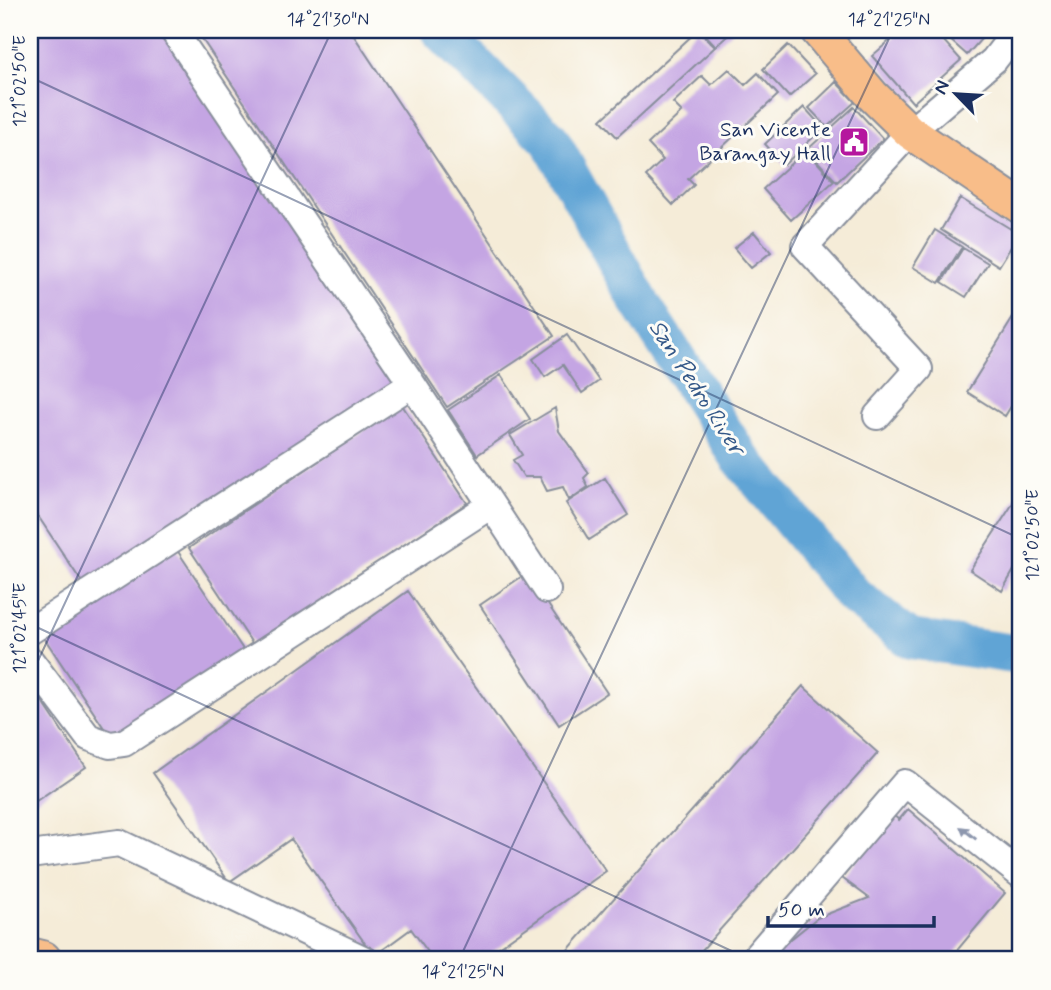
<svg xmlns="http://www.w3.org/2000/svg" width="1051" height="990" viewBox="0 0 1051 990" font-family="Mynerve,sans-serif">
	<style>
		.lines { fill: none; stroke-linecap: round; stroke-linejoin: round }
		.river { stroke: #61a4d5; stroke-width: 40 }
		.building { fill: #c4a5e3 }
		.minor-casing { stroke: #888e9b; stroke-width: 30 }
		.major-casing { stroke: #888e9b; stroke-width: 37 }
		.highway-casing { stroke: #888e9b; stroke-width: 42 }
		.minor { stroke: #fff; stroke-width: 26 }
		.major { stroke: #f8bd89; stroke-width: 33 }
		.highway { stroke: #f8bd89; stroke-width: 38 }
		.oneway { fill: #8d97ae }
		.ticks { fill: none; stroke: #1b2f5e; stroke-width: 2; stroke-opacity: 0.45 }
		.labels { text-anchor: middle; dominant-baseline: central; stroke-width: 6; stroke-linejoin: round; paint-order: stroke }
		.poi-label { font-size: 21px; fill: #1b2f5e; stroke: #fdfcf7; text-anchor: end }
		.water-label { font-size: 23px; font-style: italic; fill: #345888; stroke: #fdfcf7 }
		.neatline { fill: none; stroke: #1b2f5e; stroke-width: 2.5 }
		.ticks-label { font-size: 18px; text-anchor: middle; fill: #1b2f5e }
	</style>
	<rect width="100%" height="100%" fill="#fdfcf7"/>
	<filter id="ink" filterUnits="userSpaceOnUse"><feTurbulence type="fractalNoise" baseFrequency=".0143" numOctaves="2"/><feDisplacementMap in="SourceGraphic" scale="14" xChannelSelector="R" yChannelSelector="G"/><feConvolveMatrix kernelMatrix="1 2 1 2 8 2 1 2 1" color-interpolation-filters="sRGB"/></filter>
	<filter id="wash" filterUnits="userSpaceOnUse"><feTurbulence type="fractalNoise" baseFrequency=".00686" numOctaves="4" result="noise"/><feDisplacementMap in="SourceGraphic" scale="28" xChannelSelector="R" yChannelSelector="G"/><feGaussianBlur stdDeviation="1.57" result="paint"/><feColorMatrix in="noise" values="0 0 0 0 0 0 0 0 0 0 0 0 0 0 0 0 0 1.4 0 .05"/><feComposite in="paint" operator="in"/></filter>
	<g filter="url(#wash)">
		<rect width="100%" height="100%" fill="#f5ecd8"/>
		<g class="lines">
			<path class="river" d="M440 30 550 140 639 301 739 456 854 596 910 639 1021 655"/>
		</g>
		<g id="blocks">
			<path class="building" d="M30 30H161L398 385 87 590 30 504Z
				M196 30H350L554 336 447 407Z
				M698 30 715 47 617 137 601 120Z
				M701 30H734L716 46Z
				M902 30H934L961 60 913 103 872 56Z
				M939 30H989L967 55Z
				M788 45 815 74 789 97 763 69Z
				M729 69 745 85 758 73 778 95 688 179 694 185 673 205 646 176 663 160 648 144 682 112 673 103 702 76 711 85Z
				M836 82 855 102 827 127 809 108Z
				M804 107 823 128 784 165 765 144Z
				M854 107 883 139 837 182 807 150Z
				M806 150 834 181 791 220 763 189Z
				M960 198 1019 234 999 266 941 230Z
				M935 230 962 247 939 283 913 267Z
				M754 232 771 252 751 268 734 248Z
				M963 248 988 263 966 297 942 282Z
				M1021 305V390L1005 416 967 392Z
				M567 335 599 381 582 393 563 365 545 377 533 359Z
				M501 375 530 419 477 455 448 410Z
				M402 405 467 503 254 646 189 548Z
				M555 408 559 431 589 473 584 478 588 487 569 500 563 487 547 491 540 477H524L513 460 522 455 510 435Z
				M605 478 628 515 589 540 566 503Z
				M1021 491V558L1002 591 970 570Z
				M175 547 244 651 112 740 43 636Z
				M527 573 607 693 559 725 480 605Z
				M408 591 606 871 481 960H434L411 929 374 956 291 839 229 882 153 773Z
				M30 683 86 767 30 805Z
				M803 686 878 753 693 960H559Z
				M908 809 1005 893 949 960H765L817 918 869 898 842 878 893 815 899 820Z"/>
		</g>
	</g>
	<g filter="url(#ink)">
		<use href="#blocks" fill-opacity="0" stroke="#888e9b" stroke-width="2"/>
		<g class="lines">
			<g class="minor-casing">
				<path id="minor" d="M173 30 412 384 547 590
					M877 416 919 369 805 246 910 132 994 60 1017 30
					M30 631 412 384
					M30 660 88 737 110 745 124 743 491 505
					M30 855 119 843 365 960
					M753 960 905 783 1021 875"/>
			</g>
			<g class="major-casing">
				<path id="major" d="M817 30 872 95 910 132 1021 207"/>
			</g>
			<g class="highway-casing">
				<path id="highway" d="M30 957 42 960"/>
			</g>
			<use href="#minor" class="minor"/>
			<use href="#major" class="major"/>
			<use href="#highway" class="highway"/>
		</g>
		<defs><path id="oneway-solid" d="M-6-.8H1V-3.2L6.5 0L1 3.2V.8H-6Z" transform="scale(1.75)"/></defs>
		<use class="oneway" href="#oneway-solid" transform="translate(968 833) rotate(-142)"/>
	</g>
	<path class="ticks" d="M30 77 1021 539M30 624 751 960M30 678 332 30M459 960 893 30M1020 960 1021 957"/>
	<defs>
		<g id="civic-square" transform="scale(1.575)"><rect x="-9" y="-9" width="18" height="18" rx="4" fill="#b5179e" stroke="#fdfcf7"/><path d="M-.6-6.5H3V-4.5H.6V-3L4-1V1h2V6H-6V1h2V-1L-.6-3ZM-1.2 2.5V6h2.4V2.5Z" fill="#fff"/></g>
	</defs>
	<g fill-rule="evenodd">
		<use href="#civic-square" x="854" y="142"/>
	</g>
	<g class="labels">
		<g class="poi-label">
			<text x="831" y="130">San Vicente<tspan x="831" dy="24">Barangay Hall</tspan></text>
		</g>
		<g class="water-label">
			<text transform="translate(696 388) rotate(57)">San Pedro River</text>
		</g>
	</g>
	<rect width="1051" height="990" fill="none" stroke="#fdfcf7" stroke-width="77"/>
	<g transform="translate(956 94) rotate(295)" stroke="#fdfcf7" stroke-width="5" paint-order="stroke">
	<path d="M0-5L12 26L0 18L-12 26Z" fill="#1b2f5e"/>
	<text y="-10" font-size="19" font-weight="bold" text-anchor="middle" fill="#1b2f5e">N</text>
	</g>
	<path d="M768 916v10h166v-10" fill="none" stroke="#1b2f5e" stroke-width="3.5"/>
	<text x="778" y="916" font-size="21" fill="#1b2f5e" stroke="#fdfcf7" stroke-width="5" paint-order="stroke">50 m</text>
	<rect x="38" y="38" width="974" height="913" class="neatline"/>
	<g class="ticks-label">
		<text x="328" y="25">14°21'30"N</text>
		<text x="889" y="25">14°21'25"N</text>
		<text transform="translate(19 81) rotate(-90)" y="6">121°02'50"E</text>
		<text transform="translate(1032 535) rotate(-90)" y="6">121°02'50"E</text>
		<text transform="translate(19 628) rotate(-90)" y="6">121°02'45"E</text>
		<text x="463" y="977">14°21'25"N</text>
	</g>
</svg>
